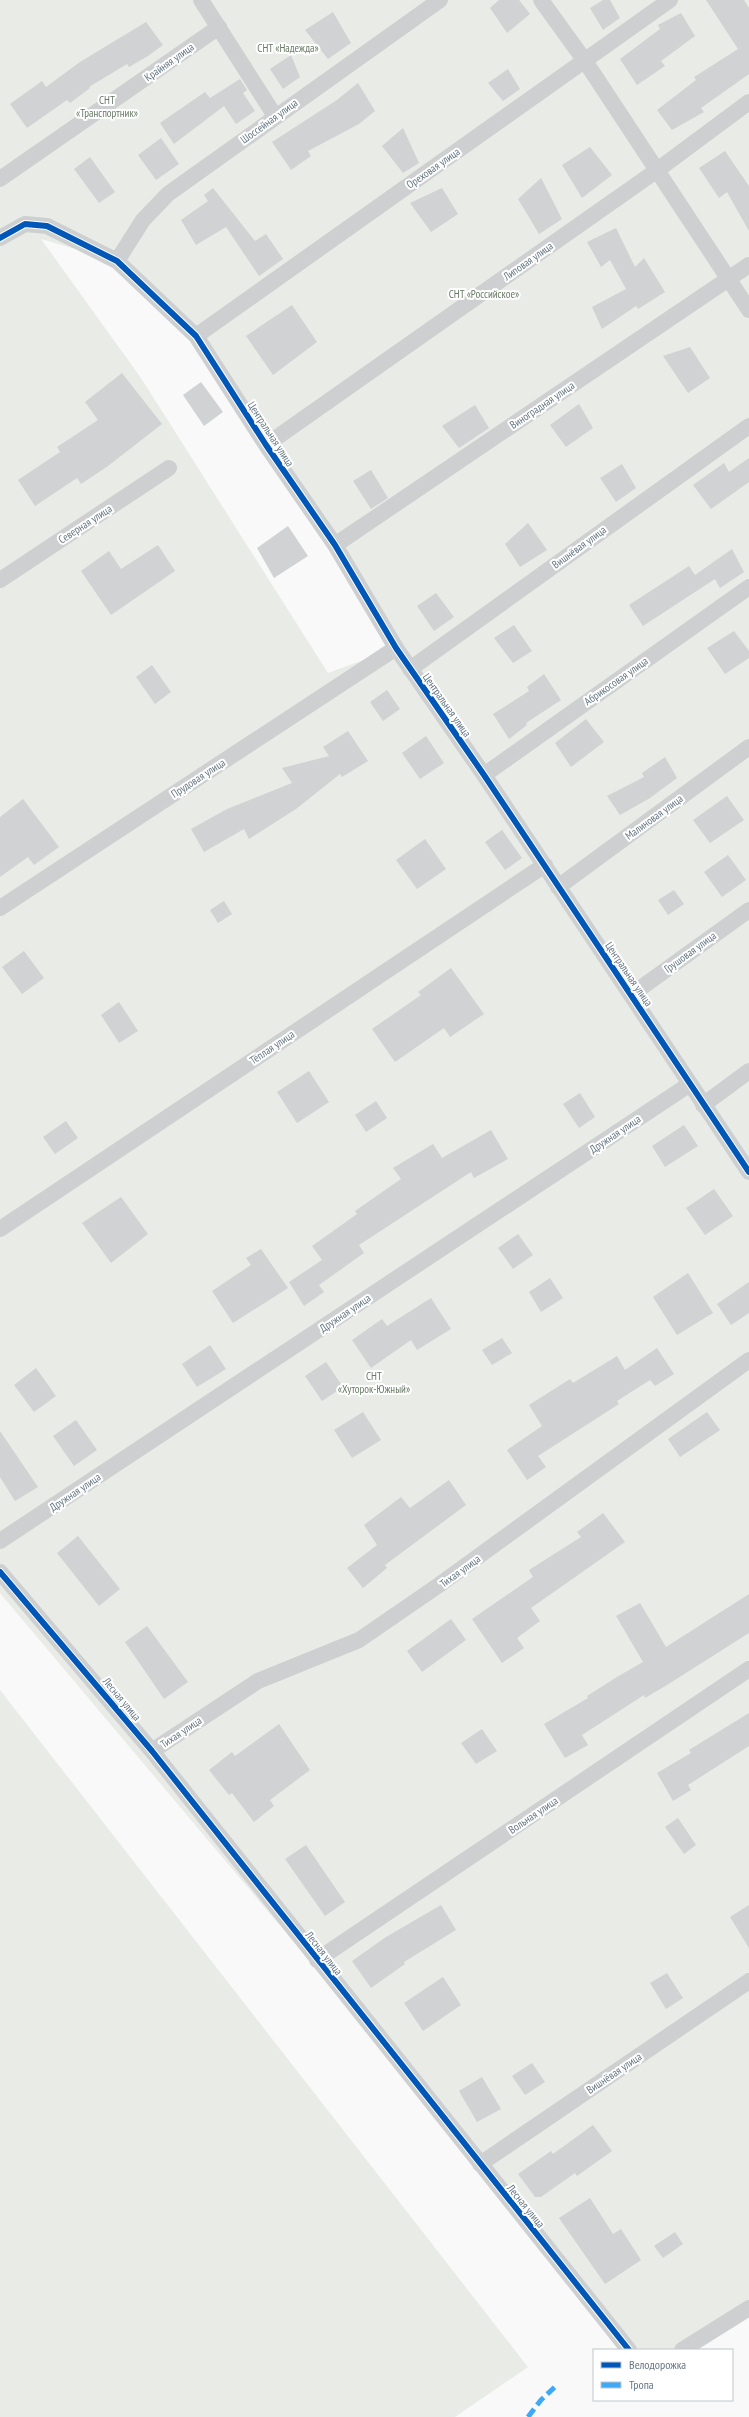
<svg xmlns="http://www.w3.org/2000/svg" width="749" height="2417" viewBox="0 0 749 2417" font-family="'PT Sans Narrow',sans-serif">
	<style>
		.green { fill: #e8ebe6; fill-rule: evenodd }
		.building { fill: #d0d2d3 }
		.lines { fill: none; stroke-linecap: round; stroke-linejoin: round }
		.minor { stroke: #cecfd0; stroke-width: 16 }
		.quiet { stroke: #3fa9f5; stroke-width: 5; stroke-dasharray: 10 5; stroke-linecap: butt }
		.cycleway-casing { stroke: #fff; stroke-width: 8 }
		.cycleway { stroke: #0057b8; stroke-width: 6 }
		.labels { text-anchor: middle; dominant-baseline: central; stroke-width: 4; stroke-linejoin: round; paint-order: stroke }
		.park-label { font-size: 11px; fill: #687a64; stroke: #fff }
		.street-label { font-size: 11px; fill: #657683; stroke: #fff }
	</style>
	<rect width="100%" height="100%" fill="#f9f9f9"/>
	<path class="green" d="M0 0H749V2308L672 2350H637L0 1593ZM41 239 117 261 196 336 396 648 328 673 141 378Z
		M0 1690 528 2367 455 2417H0Z"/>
	<path class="building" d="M499 0H519L530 14 507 33 490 8Z
		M603 0H610L620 18 603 30 590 8Z
		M706 0H744L749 8V74L701 108 704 112 672 130 657 110 696 80 694 77 738 49Z
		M333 12 351 43 328 59 305 30Z
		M681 13 695 36 661 61 665 66 637 85 620 59 660 29 658 25Z
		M146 22 163 45 148 56 129 67 127 64 89 87 90 88 70 103 67 100 27 128 10 104 42 81 46 87 80 62Z
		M291 55 300 77 283 89 270 69Z
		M508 69 520 89 503 101 488 83Z
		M240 79 247 90 243 93 255 111 236 124 224 106 174 144 160 123 205 92 210 98Z
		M358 83 375 111 359 124 308 151 311 156 291 170 272 142 337 100Z
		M403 128 419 163 403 173 382 146Z
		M161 138 179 164 156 180 138 155Z
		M590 147 612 175 582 198 562 165Z
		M725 151 749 186V231L727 192 719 198 699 168Z
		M90 157 115 192 99 203 74 169Z
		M541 178 562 219 539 234 518 199Z
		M213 188 255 241 266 234 283 259 259 276 226 227 196 245 181 220 208 201 204 195Z
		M442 188 458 214 431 232 410 203Z
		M616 228 635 267 644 258 665 292 638 309 636 306 602 329 592 307 626 289 610 260 601 267 587 242Z
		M292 305 317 342 273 375 246 336Z
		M690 347 710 378 688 393 663 356Z
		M122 373 162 424 108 466 81 484 77 478 35 506 18 480 60 452 57 447 98 420 85 402Z
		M201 382 223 412 204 426 183 395Z
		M579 404 593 428 566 447 550 425Z
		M475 405 489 428 459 448 442 426Z
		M749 458V482L711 509 693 485 724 463 729 472Z
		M622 464 636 488 616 502 600 478Z
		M371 470 388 498 371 509 353 481Z
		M528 523 547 550 520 567 505 544Z
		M288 526 308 556 274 578 257 548Z
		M158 545 175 571 111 615 81 571 109 551 121 569Z
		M732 549 744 572 720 588 715 579 643 626 629 605 689 566 695 575Z
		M436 593 454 617 434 631 417 606Z
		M514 625 532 651 513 663 494 638Z
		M734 631 749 651V658L725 674 707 648Z
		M152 665 171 692 155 704 136 677Z
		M544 674 561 700 526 723 527 725 509 739 493 714 529 691 527 687Z
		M387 690 400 709 383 721 370 702Z
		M586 719 604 742 571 767 555 743Z
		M348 731 368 761 342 777 340 774 296 809 249 839 244 829 204 852 191 829 227 809 292 783 282 768 329 756 323 747Z
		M426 736 444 763 420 779 402 753Z
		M665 757 677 778 650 798 620 815 607 796 644 777 642 773Z
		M727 796 744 820 710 843 693 820Z
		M23 799 59 847 34 865 28 857 0 877V817Z
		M502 830 522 858 505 870 485 842Z
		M425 839 446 869 417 889 396 860Z
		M728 855 746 880 722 897 704 872Z
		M674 890 684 904 668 915 658 900Z
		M224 901 232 914 218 923 210 910Z
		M24 951 44 978 22 994 2 967Z
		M451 968 484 1014 450 1037 444 1028 395 1062 372 1029 421 995 418 992Z
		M119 1002 138 1031 119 1043 101 1015Z
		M309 1071 329 1102 297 1123 277 1092Z
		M580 1093 595 1117 579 1128 563 1104Z
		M376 1101 387 1118 366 1132 355 1115Z
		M66 1121 78 1138 55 1154 43 1137Z
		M684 1125 698 1146 665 1167 652 1146Z
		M491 1130 508 1159 474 1178 471 1172 359 1245 364 1253 319 1285 324 1292 304 1306 289 1282 322 1260 312 1246 357 1214 355 1211 401 1179 393 1168 433 1144 442 1158Z
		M714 1189 733 1216 705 1235 686 1208Z
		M121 1197 148 1234 111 1263 82 1223Z
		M518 1234 533 1255 513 1269 498 1248Z
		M261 1249 288 1288 233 1323 212 1291 251 1265 246 1258Z
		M688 1273 713 1313 677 1335 653 1297Z
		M550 1278 563 1298 541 1312 529 1292Z
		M749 1282V1313L731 1325 717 1304Z
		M431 1298 451 1329 417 1350 411 1340 371 1368 352 1340 382 1319 387 1326Z
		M502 1338 512 1353 492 1365 482 1350Z
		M210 1345 226 1369 197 1387 182 1364Z
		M657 1348 674 1374 655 1386 650 1380 617 1401 619 1404 538 1456 546 1467 527 1480 507 1450 542 1426 529 1405 570 1379 573 1383 617 1356 625 1370Z
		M326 1362 343 1387 322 1401 305 1376Z
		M36 1368 56 1396 34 1412 14 1385Z
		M363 1412 381 1440 352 1458 334 1430Z
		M707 1412 720 1430 680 1457 668 1439Z
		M76 1420 97 1450 74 1466 53 1436Z
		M0 1431 38 1487 15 1501 0 1477Z
		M449 1480 466 1505 385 1565 387 1568 363 1588 347 1568 377 1545 364 1525 401 1497 410 1508Z
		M603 1513 625 1542 531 1608 540 1621 517 1638 524 1648 502 1663 472 1619 533 1577 529 1570 581 1537 577 1532Z
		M78 1536 120 1589 99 1606 57 1553Z
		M749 1594V1633L667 1685 645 1698 644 1695 582 1735 588 1745 565 1758 544 1724 588 1698 587 1696 617 1677 643 1662 616 1616 640 1603 666 1647Z
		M451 1619 466 1640 422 1672 407 1651Z
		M147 1626 188 1682 164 1699 125 1642Z
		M749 1713V1746L688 1785 691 1790 673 1801 657 1773 691 1753 689 1750Z
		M279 1724 310 1770 270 1800 274 1806 254 1822 232 1793 229 1795 209 1770 232 1752 235 1756Z
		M482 1729 497 1751 476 1764 461 1743Z
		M678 1818 696 1845 684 1854 665 1827Z
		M306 1845 345 1902 325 1916 285 1859Z
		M441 1905 456 1930 404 1962 405 1964 371 1988 352 1961 386 1937Z
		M749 1905V1948L730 1917Z
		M667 1973 683 1998 666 2009 650 1983Z
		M443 1977 461 2005 423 2031 404 2003Z
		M532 2063 545 2082 525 2095 512 2076Z
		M482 2077 501 2109 477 2122 459 2091Z
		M593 2125 612 2151 577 2176 575 2173 541 2197H535L518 2174 551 2151 553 2154Z
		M590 2198 613 2234 621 2229 641 2260 605 2284 559 2218Z
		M675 2232 683 2244 663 2258 654 2246Z"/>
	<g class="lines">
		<path class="minor" d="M201 0 275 116
			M541 0 585 61 749 310
			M0 179 219 27
			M0 238 25 224 47 226 117 261 196 336 266 445 335 545 396 648 484 775 749 1172
			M117 261 143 220 168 194 440 0
			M196 336 670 0
			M266 445 656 171 749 102
			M335 545 749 265
			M0 580 169 468
			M410 669 749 426
			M484 775 749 587
			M558 887 749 747
			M0 908 396 648
			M631 995 749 910
			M703 1105 749 1071
			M0 1229 545 865
			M0 1541 690 1084
			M0 1572 152 1751 629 2350
			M152 1751 258 1681 359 1640 439 1585 749 1360
			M317 1960 749 1669
			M480 2164 749 1981
			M682 2350 749 2308"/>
		<path class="quiet" d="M528 2417 541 2400 558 2384"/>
		<g class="cycleway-casing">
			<path id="cycleway" d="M0 238 25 224 47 226 117 261 196 336 266 445 335 545 396 648 484 775 749 1172
				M0 1572 152 1751 629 2350"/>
		</g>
		<use href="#cycleway" class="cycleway"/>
	</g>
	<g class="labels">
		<g class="park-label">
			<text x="288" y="48">СНТ «Надежда»</text>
			<text x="107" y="100">СНТ<tspan x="107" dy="13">«Транспортник»</tspan></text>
			<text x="484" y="294">СНТ «Российское»</text>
			<text x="374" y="1376">СНТ<tspan x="374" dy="13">«Хуторок-Южный»</tspan></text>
		</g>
		<g class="street-label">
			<text transform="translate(169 62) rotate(-35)">Крайняя улица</text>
			<text transform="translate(269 121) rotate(-36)">Шоссейная улица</text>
			<text transform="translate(433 168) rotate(-35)">Ореховая улица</text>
			<text transform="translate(528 261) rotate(-35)">Липовая улица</text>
			<text transform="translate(542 405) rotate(-34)">Виноградная улица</text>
			<text transform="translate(271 434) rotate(57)">Центральная улица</text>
			<text transform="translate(85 524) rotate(-33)">Северная улица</text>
			<text transform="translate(579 547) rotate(-36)">Вишнёвая улица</text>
			<text transform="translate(616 681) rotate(-35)">Абрикосовая улица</text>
			<text transform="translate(447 705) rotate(55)">Центральная улица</text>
			<text transform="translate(198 778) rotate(-33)">Прудовая улица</text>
			<text transform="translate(654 817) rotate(-36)">Малиновая улица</text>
			<text transform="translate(690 952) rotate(-36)">Грушовая улица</text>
			<text transform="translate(629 974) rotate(56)">Центральная улица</text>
			<text transform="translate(272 1047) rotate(-34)">Тёплая улица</text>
			<text transform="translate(615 1134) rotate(-34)">Дружная улица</text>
			<text transform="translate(345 1313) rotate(-34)">Дружная улица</text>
			<text transform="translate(75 1492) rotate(-34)">Дружная улица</text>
			<text transform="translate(460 1571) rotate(-36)">Тихая улица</text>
			<text transform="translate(122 1699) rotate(50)">Лесная улица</text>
			<text transform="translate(181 1732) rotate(-34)">Тихая улица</text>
			<text transform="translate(533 1815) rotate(-34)">Вольная улица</text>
			<text transform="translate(324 1953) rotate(52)">Лесная улица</text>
			<text transform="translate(614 2073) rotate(-34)">Вишнёвая улица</text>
			<text transform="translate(526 2206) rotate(51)">Лесная улица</text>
		</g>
	</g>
	<rect x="593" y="2349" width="140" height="52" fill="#ffffff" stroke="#c1c8cd"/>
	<rect x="601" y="2362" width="20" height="6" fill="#0057b8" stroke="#c1c8cd"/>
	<text x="629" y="2369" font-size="12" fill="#657683">Велодорожка</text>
	<rect x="601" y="2382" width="20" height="6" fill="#3fa9f5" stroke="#c1c8cd"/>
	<text x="629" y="2389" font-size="12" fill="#657683">Тропа</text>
</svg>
